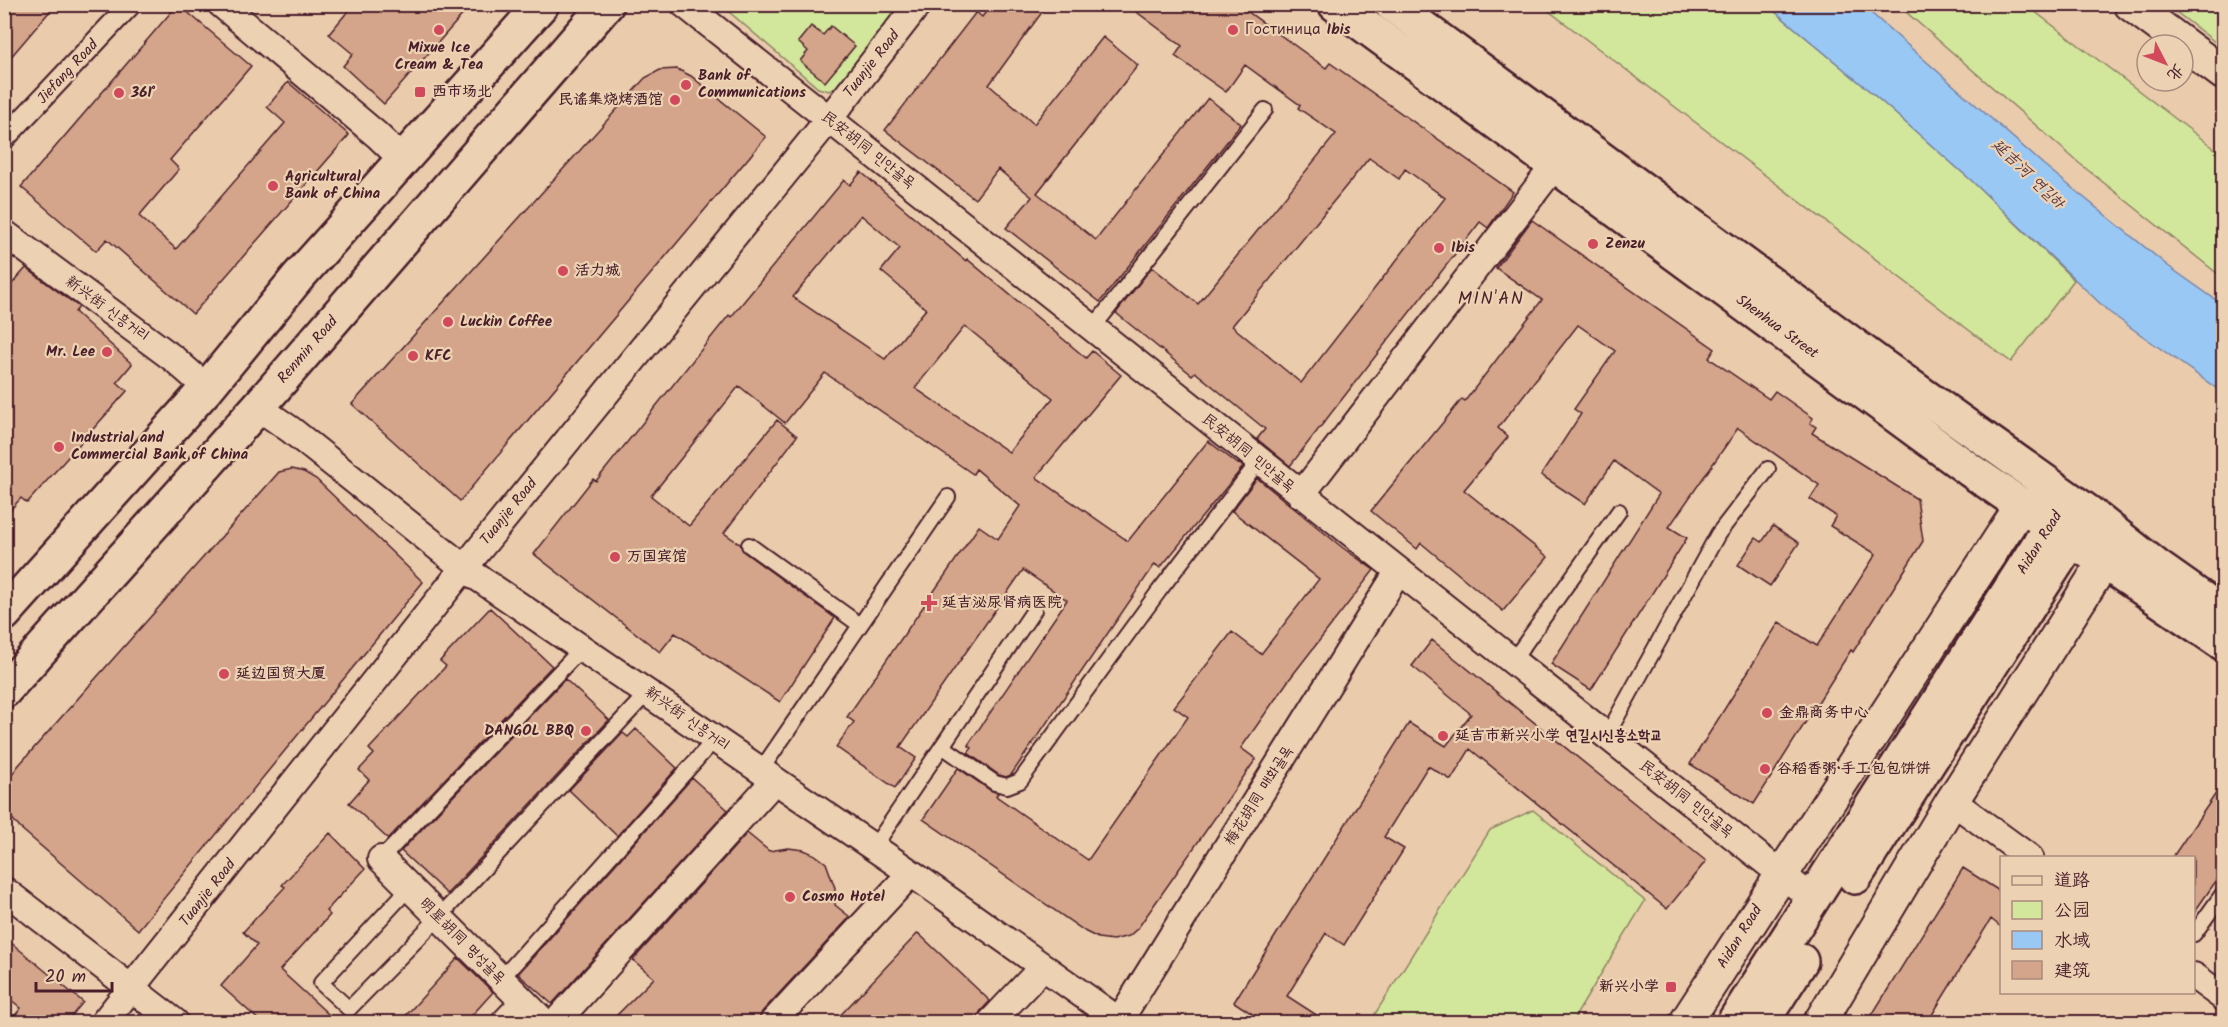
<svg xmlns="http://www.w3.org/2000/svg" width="2228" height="1027" viewBox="0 0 2228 1027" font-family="Kalam,'LXGW WenKai TC','Poor Story',sans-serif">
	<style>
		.green { fill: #d3e79c; stroke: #8e8364; stroke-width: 1.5 }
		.water { fill: #9ac8f5; stroke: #7a84a4; stroke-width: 1.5 }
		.building { fill: #d4a58a; stroke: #4a1f2b; stroke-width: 1.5; fill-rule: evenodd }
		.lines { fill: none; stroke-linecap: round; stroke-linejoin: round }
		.service-casing { stroke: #4a1f2b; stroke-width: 18 }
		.pedestrian-casing { stroke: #4a1f2b; stroke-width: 24 }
		.minor-casing { stroke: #4a1f2b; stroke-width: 30 }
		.tertiary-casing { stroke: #4a1f2b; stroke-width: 36 }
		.secondary-casing { stroke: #4a1f2b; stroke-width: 38 }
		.primary-casing { stroke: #4a1f2b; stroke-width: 38 }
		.service { stroke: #ecd2b3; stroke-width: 14 }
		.pedestrian { stroke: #ecd2b3; stroke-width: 20 }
		.minor { stroke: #ecd2b3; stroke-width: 26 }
		.tertiary { stroke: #ecd2b3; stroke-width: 32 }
		.secondary { stroke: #ecd2b3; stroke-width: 33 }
		.primary { stroke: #ecd2b3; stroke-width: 33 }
		.poi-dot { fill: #d1495b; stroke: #ecd2b3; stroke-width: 2 }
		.labels { text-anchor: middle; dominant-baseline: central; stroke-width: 4.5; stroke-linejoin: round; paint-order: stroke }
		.poi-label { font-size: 15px; font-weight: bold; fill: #4a1f2b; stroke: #ecd2b3; text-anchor: start }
		.street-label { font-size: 15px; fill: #4a1f2b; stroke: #ecd2b3 }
		.water-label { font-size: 16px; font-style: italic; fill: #563849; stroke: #ecd2b3 }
		.quarter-label { font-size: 18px; letter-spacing: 1.5px; fill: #4a1f2b; stroke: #ecd2b3 }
	</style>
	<rect width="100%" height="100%" fill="#eaccad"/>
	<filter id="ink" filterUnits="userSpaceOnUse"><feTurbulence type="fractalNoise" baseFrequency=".0167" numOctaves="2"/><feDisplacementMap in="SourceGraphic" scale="12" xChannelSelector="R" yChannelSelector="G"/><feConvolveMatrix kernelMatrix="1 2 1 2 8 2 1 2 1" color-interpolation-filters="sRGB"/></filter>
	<g filter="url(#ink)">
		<path class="green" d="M721 5H902L835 88 829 91 818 88Z
			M1541 5H1767L1865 87 1972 181 2074 280 2011 362Z
			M1898 5H2026L2223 155V278L2079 163Z
			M2167 5H2223V48Z
			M1533 810 1645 901 1572 1022H1370L1490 830Z"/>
		<path class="water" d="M1767 5H1862L2044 165 2168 266 2223 305V393L2109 312 1972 181 1865 87Z"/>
		<path class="building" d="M4 4H56L4 65Z
			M178 4 251 66 170 160 179 169 139 216 176 249 285 123 267 107 288 82 349 135 193 314 107 239 96 251 21 187Z
			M354 4H472L384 104 343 66 353 54 329 34Z
			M992 4H1048L989 85 1034 124 1103 37 1138 65 1037 193 1096 240 1208 98 1241 124 1100 302 1006 228 1032 197 998 169 975 199 885 130 976 12 982 17Z
			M1126 4H1237L1326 68 1330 63 1513 192 1488 228 1480 222 1290 466 1257 439 1265 429 1195 372 1192 375 1116 313 1152 267 1198 304 1336 134 1298 108 1300 105 1245 65 1226 92 1175 56 1182 46ZM1369 158 1399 179 1405 169 1445 198 1301 383 1232 326Z
			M811 26 823 35 831 26 855 46 825 82 800 61 808 51 798 42Z
			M677 69 691 76 766 137 460 501 352 404 645 78 660 70Z
			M861 172 966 261 967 259 1086 358 1092 351 1121 375 1036 477 1128 541 1208 441 1238 464 1239 463 1243 467 1160 568 1155 564 1011 775 1006 777 999 775 968 753 972 748 968 745 1067 600 1023 570 900 747 916 758 895 788 836 747 854 722 847 717 979 526 998 539 1020 506 976 469 973 474 825 373 785 423 739 386 651 496 689 526 777 420 797 436 724 533 740 544 744 552 835 618 780 702 675 633 660 652 534 554 593 479 596 481 729 315 731 317 844 180 850 185ZM861 215 900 248 881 271 926 309 885 359 793 297ZM965 326 1053 398 1009 452 915 388Z
			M1532 220 1715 349 1709 358 1769 399 1775 391 1813 418 1810 423 1816 427 1812 433 1917 499 1923 541 1853 652 1851 650 1754 804 1690 764 1779 622 1817 646 1876 554 1830 526 1836 516 1810 499 1819 485 1738 428 1669 527 1687 538 1591 690 1551 664 1659 494 1614 461 1585 504 1541 475 1581 414 1574 409 1615 351 1578 325 1498 428 1508 437 1464 490 1548 557 1503 611 1421 543 1417 549 1371 511 1462 399 1465 401 1542 300 1496 268Z
			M26 268 79 307 75 312 132 364 117 382 127 391 27 503 21 498 4 517V293Z
			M292 469 304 472 316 479 423 582 138 930 19 827 10 816 5 796 9 779 18 766 279 472Z
			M1257 478 1343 548 1374 570 1288 681 1241 748 1256 759 1138 928 1129 936 1113 940 1098 938 1086 932 923 819 958 768 990 790 998 793 996 796 1088 860 1188 717 1174 707 1232 632 1261 654 1319 579 1232 511Z
			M1773 526 1799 543 1770 586 1738 565 1756 538 1762 542Z
			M490 608 552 666 388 839 349 803 369 780 359 770 374 754 369 749 446 666 440 661Z
			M1432 640 1706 861 1667 909 1470 749 1451 780 1428 766 1384 837 1404 849 1344 945 1326 933 1287 996 1329 1023H1266L1234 1002 1409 723 1446 746 1471 714 1412 666Z
			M565 679 609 720 447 894 401 851Z
			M636 729 677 768 617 836 569 790 623 733 628 737Z
			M692 778 728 810 552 1004 518 974Z
			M2223 783V871L2193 914V858H2172Z
			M330 833 365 869 326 911 330 915 280 970 338 1023H262L221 986 257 945 243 932 285 887 282 885Z
			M747 833 769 851 788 848 804 850 815 855 826 863 835 888V905L850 917 762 1012 758 1023H609L654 978 633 960Z
			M1963 868 2001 892V927L1991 919 1927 1023H1867Z
			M918 933 990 1001 980 1012 976 1023H833Z
			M4 937 83 1002 66 1023H9L21 1008 4 994Z
			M458 958 493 992 465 1023H399Z"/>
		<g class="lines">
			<g class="service-casing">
				<path id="service" d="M1092 329 1265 110
					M749 545 860 625
					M1512 662 1619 511
					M1606 737 1718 534 1768 469
					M942 746 995 783 1007 786 1020 781 1159 591 1259 461
					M761 770 948 497
					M874 847 1034 610
					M381 859 582 648
					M409 888 321 983 349 1009 439 917 648 692
					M2194 934 2224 892
					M501 979 715 739"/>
			</g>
			<g class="pedestrian-casing">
				<path id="pedestrian" d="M4 139 131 4"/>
			</g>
			<g class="minor-casing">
				<path id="minor" d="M221 4 377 135 403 160
					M684 4 1814 900
					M4 233 174 359 207 388
					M258 407 291 430 464 568 911 873 1121 1022
					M1301 495 1555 165
					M1952 801 2030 858
					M381 859 544 1022
					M4 890 175 1022
					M2194 976 2224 998
					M1119 1021 1398 572
					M104 1022 464 568 829 119 918 4
					M505 1022 524 1002
					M556 1022 775 780
					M773 1022 911 873
					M991 1022 1043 967"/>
			</g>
			<g class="tertiary-casing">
				<path id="tertiary" d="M2130 4 2224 74
					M1686 1022 2021 506 2049 502
					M1820 1022 1952 801 2104 562 2097 538"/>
			</g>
			<g class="secondary-casing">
				<path id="secondary" d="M1335 4 1970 470 2224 644
					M1391 4 1878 363 2089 513 2156 566 2224 614
					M1855 877 2083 522
					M1734 1022 2062 508
					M1762 1022 1801 961"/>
			</g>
			<g class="primary-casing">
				<path id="primary" d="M4 614 207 388 298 277 542 4
					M4 691 258 407 607 4"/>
			</g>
			<use href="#service" class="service"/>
			<use href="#pedestrian" class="pedestrian"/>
			<use href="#minor" class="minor"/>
			<use href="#tertiary" class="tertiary"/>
			<use href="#secondary" class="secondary"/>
			<use href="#primary" class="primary"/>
		</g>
	</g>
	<g class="poi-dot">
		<circle cx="439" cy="30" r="6"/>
		<circle cx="1233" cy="30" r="6"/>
		<circle cx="686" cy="85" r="6"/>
		<rect x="414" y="86" width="12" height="12" rx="3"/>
		<circle cx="119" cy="93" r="6"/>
		<circle cx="675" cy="100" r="6"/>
		<circle cx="273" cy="186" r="6"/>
		<circle cx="1593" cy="244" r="6"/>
		<circle cx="1439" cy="248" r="6"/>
		<circle cx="563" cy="271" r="6"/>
		<circle cx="448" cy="322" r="6"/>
		<circle cx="107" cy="352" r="6"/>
		<circle cx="413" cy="356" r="6"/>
		<circle cx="59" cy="447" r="6"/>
		<circle cx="615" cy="557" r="6"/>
		<path d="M926 594h6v6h6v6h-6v6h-6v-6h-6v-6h6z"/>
		<circle cx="224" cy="674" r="6"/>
		<circle cx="1767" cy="713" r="6"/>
		<circle cx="586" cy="731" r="6"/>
		<circle cx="1443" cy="736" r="6"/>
		<circle cx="1765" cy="769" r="6"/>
		<circle cx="790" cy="897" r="6"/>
		<rect x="1665" y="981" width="12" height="12" rx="3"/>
	</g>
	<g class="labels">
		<g class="poi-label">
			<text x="1245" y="30">Гостиница Ibis</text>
			<text x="439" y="48" text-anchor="middle">Mixue Ice<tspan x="439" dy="17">Cream &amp; Tea</tspan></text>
			<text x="698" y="76">Bank of<tspan x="698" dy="17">Communications</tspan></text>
			<text x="432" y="92">西市场北</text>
			<text x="131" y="93">361˚</text>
			<text x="663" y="100" text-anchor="end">民谣集烧烤酒馆</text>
			<text x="285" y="177">Agricultural<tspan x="285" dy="17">Bank of China</tspan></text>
			<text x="1605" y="244">Zenzu</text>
			<text x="1451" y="248">Ibis</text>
			<text x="575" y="271">活力城</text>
			<text x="460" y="322">Luckin Coffee</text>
			<text x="95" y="352" text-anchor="end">Mr. Lee</text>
			<text x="425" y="356">KFC</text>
			<text x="71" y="438">Industrial and<tspan x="71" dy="17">Commercial Bank of China</tspan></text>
			<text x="627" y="557">万国宾馆</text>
			<text x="942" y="603">延吉泌尿肾病医院</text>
			<text x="236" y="674">延边国贸大厦</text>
			<text x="1779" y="713">金鼎商务中心</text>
			<text x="574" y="731" text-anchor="end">DANGOL BBQ</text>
			<text x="1455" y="736">延吉市新兴小学 연길시신흥소학교</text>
			<text x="1777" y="769">谷稻香粥·手工包包饼饼</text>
			<text x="802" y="897">Cosmo Hotel</text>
			<text x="1659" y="987" text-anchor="end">新兴小学</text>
		</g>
		<g class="street-label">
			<text transform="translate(872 64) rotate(-52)">Tuanjie Road</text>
			<text transform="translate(68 72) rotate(-47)">Jiefang Road</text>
			<text transform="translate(868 150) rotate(38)">民安胡同 민안골목</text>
			<text transform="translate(107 309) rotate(36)">新兴街 신흥거리</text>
			<text transform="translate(1777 327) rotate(36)">Shenhua Street</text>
			<text transform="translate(308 350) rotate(-49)">Renmin Road</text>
			<text transform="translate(1248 453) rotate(39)">民安胡同 민안골목</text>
			<text transform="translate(509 512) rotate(-51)">Tuanjie Road</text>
			<text transform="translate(2040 543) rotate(-58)">Aidan Road</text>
			<text transform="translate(687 719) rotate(35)">新兴街 신흥거리</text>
			<text transform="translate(1259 796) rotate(-58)">梅花胡同 매화골목</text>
			<text transform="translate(1686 799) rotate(38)">民安胡同 민안골목</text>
			<text transform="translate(208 893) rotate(-52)">Tuanjie Road</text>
			<text transform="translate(1740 937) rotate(-58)">Aidan Road</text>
			<text transform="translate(462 941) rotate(45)">明星胡同 명성골목</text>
		</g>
		<g class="water-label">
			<text transform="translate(2028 174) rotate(43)">延吉河 연길하</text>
		</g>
		<g class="quarter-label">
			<text x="1491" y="299">MIN'AN</text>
		</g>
	</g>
	<rect width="2228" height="1027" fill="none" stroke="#ecd2b3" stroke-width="24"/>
	<rect x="12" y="12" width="2204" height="1003" fill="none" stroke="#4a1f2b" stroke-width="2" filter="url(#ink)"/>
	<rect x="2000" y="856" width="195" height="138" fill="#ecd2b3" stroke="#ab8a7d" stroke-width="1.5"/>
	<rect x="2012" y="876" width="30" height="9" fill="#ecd2b3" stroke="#ab8a7d" stroke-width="1.5"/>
	<text x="2054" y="886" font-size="18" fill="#4a1f2b">道路</text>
	<rect x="2012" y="901" width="30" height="18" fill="#d3e79c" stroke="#ab8a7d" stroke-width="1.5"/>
	<text x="2054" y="916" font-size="18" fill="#4a1f2b">公园</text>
	<rect x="2012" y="931" width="30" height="18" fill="#9ac8f5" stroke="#ab8a7d" stroke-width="1.5"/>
	<text x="2054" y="946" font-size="18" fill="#4a1f2b">水域</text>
	<rect x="2012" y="961" width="30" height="18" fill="#d4a58a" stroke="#ab8a7d" stroke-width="1.5"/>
	<text x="2054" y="976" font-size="18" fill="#4a1f2b">建筑</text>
	<g transform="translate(2165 63) rotate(132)"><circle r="28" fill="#ecd2b3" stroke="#ab8a7d" stroke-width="1.5"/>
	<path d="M0-4.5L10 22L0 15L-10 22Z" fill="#d1495b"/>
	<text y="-9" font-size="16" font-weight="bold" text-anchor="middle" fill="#4a1f2b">北</text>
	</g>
	<path d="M36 982v9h76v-9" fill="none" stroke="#4a1f2b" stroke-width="3"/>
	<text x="45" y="982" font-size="18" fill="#4a1f2b" stroke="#ecd2b3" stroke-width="4.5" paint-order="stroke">20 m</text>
</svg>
